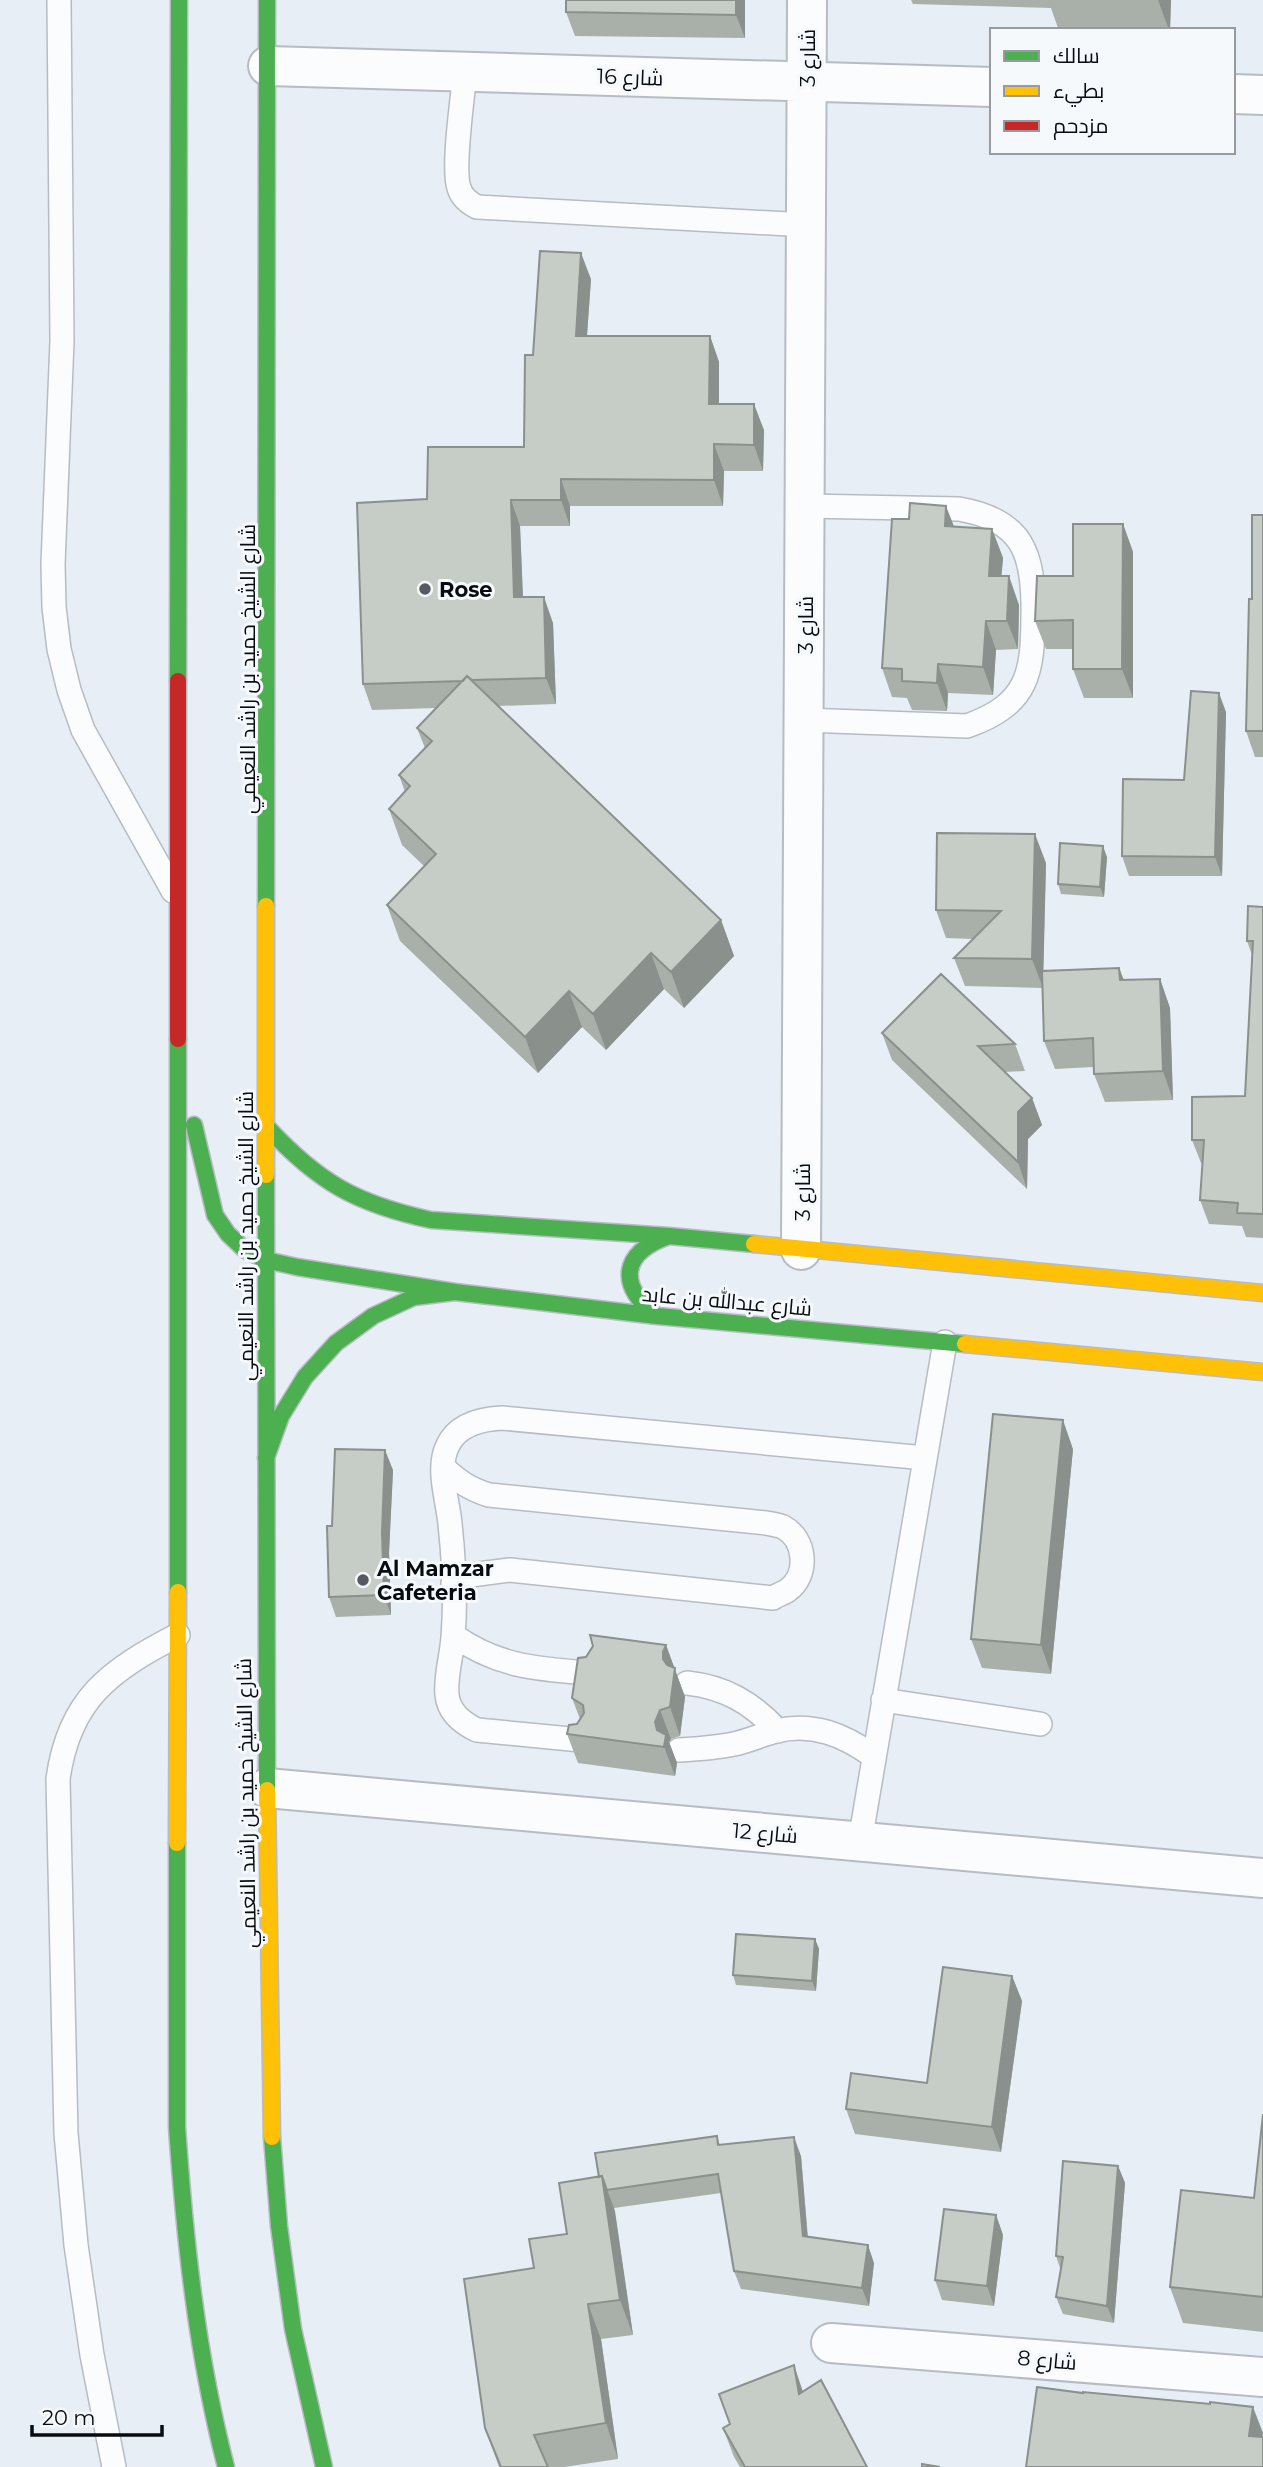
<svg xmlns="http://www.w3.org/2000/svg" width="1263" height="2467" viewBox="0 0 1263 2467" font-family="Montserrat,Cairo,sans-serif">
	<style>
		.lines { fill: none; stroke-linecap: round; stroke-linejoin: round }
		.lane-casing { stroke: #b7bcc2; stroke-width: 26 }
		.street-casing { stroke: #b7bcc2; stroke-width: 42 }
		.fast-casing { stroke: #b7bcc2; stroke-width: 19 }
		.slow-casing { stroke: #b7bcc2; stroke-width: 19 }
		.jam-casing { stroke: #b7bcc2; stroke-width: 19 }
		.lane { stroke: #fbfcfe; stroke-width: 23 }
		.street { stroke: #fbfcfe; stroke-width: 38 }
		.fast { stroke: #4caf50; stroke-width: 16 }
		.slow { stroke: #ffc107; stroke-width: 16 }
		.jam { stroke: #c62828; stroke-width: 16 }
		.wall { fill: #a9b0aa }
		.shaded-wall { fill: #8a908b }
		.building { fill: #c5cdc6; stroke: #8a908b; stroke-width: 2 }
		.poi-dot { fill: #565b61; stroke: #f6f9fc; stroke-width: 2.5 }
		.labels { text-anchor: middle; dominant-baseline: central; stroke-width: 6; stroke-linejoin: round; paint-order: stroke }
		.street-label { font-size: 21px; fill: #080c11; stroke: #f6f9fc }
		.poi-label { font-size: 21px; font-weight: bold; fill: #080c11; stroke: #f6f9fc; text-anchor: start }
	</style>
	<rect width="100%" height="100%" fill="#e7eef6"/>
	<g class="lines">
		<g class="lane-casing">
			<path id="lane" d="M59 0 62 341 53 564 54 607 59 649 69 690 83 730 173 891
				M465 72C463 96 452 168 459 188 462 198 469 203 477 207L807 225
				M804 720 967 726C1029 704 1033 673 1033 613 1034 554 1023 520 959 509L806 506
				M443 1467C457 1481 470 1489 489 1495L766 1523C771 1524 778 1525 783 1527 806 1539 809 1575 788 1590 784 1593 777 1595 773 1598L510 1570 471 1575 453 1583
				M453 1635C498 1667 537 1669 590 1673
				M687 1683C725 1687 752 1703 778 1731
				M883 1700 1040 1724
				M581 1740 477 1730C462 1723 449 1713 447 1695 445 1677 452 1655 453 1637 456 1600 454 1561 450 1524 448 1500 436 1468 448 1445 458 1424 481 1419 502 1418L925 1458
				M679 1750C697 1749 715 1748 734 1744 748 1741 761 1735 776 1731 813 1722 844 1735 873 1756
				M860 1841 945 1342
				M114 2467 92 2355 76 2245 66 2133 58 1779C69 1699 110 1670 178 1635"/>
		</g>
		<g class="street-casing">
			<path id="street" d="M268 66 992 87
				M1233 94 1263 95
				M801 1250 807 0
				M267 1788 1263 1878
				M831 2343 1263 2377"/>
		</g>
		<g class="fast-casing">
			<path id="fast" d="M178 681 179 0
				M266 906 267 0
				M194 1125 215 1215 228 1234 245 1250 266 1260 297 1267 455 1292
				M267 1127C319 1183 357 1204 431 1220L669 1236 754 1244
				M266 1175 267 1790
				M657 1316C617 1285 621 1253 669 1236
				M266 1458 281 1416 305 1377 336 1343 373 1316 414 1297 455 1292 657 1316 965 1344
				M178 1592V1039
				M177 1843V2127C185 2242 197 2355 226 2467
				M272 2137 279 2226 293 2329 324 2467"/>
		</g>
		<g class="slow-casing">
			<path id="slow" d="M266 1175V906
				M754 1244 1263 1293
				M965 1344 1263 1372
				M267 1790 272 2137
				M177 1843 178 1592"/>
		</g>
		<g class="jam-casing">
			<path id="jam" d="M178 1039V681"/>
		</g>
		<use href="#lane" class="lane"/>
		<use href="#street" class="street"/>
		<use href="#fast" class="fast"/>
		<use href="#slow" class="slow"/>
		<use href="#jam" class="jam"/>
	</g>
	<path class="wall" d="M745 0V38L575 36 566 12Z
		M911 0H1171L1170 30 1058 28 1051 8 913 4Z
		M591 279 587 336H710L719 362V404L764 430 763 471H724L723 506H570V526H520L523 597 553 623 556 704 499 706 721 920 734 956 684 1008 664 989 606 1050 582 1027 538 1073 400 941 387 905 424 866 402 845 389 809 405 792 399 775 425 748 417 728 436 708 372 710 363 684 427 499 524 447 533 355Z
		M1263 515V757H1255L1246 731 1252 599Z
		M1123 524 1133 552V698H1084L1073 669V649H1046L1035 621 1073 576Z
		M954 527 992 529 1003 558 1001 576 1019 605 1018 649 996 650 993 695 948 693 947 711 912 710 907 698 892 697 882 668Z
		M1226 712 1222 876H1129L1122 856 1184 780Z
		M1107 857 1104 897 1061 894 1058 884Z
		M1046 863 1043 971 1119 968 1124 980 1160 979 1170 1008 1173 1100 1105 1102 1094 1074V1067L1055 1069 1044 1041 1043 988 965 986 954 958 973 939 946 938 936 910Z
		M1263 907V1238L1246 1237 1242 1226 1209 1224 1200 1200 1203 1163H1201L1192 1140 1245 1096 1252 955 1247 941Z
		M882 1033 1015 1044 1025 1071 1005 1072 1032 1098 1042 1125 1028 1139 1027 1189 892 1060Z
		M1073 1449 1051 1674 982 1668 971 1639Z
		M393 1470 389 1553 391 1615 336 1617 329 1597 332 1526Z
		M666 1645 685 1697 680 1736 671 1739 669 1742 677 1763 675 1776 578 1763 567 1734 580 1719 572 1698Z
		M815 1939 819 1949 816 1991 736 1985 733 1975Z
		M1012 1976 1022 2001 1001 2152 855 2134 846 2109 927 2083Z
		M1263 2114V2332L1183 2323 1170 2287 1254 2198Z
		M717 2136 720 2145 801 2156 808 2237 874 2263 869 2306 741 2289 734 2271 721 2193 614 2208 633 2335 601 2339 618 2459 564 2467H499L485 2428 567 2234 599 2177Z
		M1118 2166 1125 2183 1114 2323 1063 2314 1056 2297 1061 2271 1056 2256Z
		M996 2215 1003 2235 994 2306 942 2300 935 2280Z
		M803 2391 867 2467H740L734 2457 723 2428 730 2424 719 2394Z"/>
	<path class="shaded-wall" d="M736 0H745V38L736 15Z
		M1158 0H1171L1170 30H1169Z
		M581 253 591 279 585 362 576 336Z
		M710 336 719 362V430L709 404Z
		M754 404 764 430 763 471 754 445Z
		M714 444 724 471 723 506 714 480Z
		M561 479 570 506V526L561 500Z
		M511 500 520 526 524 624 514 597Z
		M946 506 957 534 945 526Z
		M1123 524 1133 552V698L1122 669Z
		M992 529 1003 558 999 605 989 576Z
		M1009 576 1019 605 1018 649 1007 621Z
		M544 597 553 623 556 704 546 678Z
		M986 621 996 650 993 695 983 667Z
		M938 664 948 693 947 711 937 683Z
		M1219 693 1226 712 1222 876 1215 857Z
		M1035 834 1046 863 1043 988 1032 959Z
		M1103 846 1107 857 1104 897 1100 887Z
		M721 920 734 956 684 1008 671 972Z
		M651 953 664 989 606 1050 593 1014Z
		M1119 968 1130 997 1120 980Z
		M1160 979 1170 1008 1173 1100 1163 1071Z
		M569 991 582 1027 538 1073 525 1037Z
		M1032 1098 1042 1125 1028 1139 1027 1189 1018 1162V1112Z
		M1063 1420 1073 1449 1051 1674 1041 1645Z
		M385 1450 393 1470 389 1553 391 1615 384 1595 382 1533Z
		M666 1645 685 1697 680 1736 670 1707 663 1652Z
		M660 1710 671 1739 669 1742 677 1763 675 1776 655 1722Z
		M815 1939 819 1949 816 1991 812 1981Z
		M1012 1976 1022 2001 1001 2152 992 2127Z
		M794 2137 801 2156 809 2255 803 2236Z
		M1118 2166 1125 2183 1114 2323 1107 2306Z
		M602 2176 615 2211 633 2335 620 2300Z
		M996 2215 1003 2235 994 2306 987 2286Z
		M868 2245 874 2263 869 2306 862 2288Z
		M588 2304 601 2339 618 2459 606 2423Z
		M794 2365 804 2395 799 2394Z
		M1253 2407 1263 2433 1259 2462 1249 2436Z"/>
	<path class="building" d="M566 0H736V15L566 12Z
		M540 251 581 253 576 336H710L709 404H754V445L714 444V480L561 479V500H511L514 597H544L546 678 472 680 467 676 463 681 363 684 357 503 427 499 428 447H524L525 355H533Z
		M910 503 946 506 945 526 992 529 989 576H1009L1007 621H986L983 667 938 664 937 683 902 681V669L882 668 892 519H909Z
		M1252 515H1263V731H1246L1249 599H1252Z
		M1073 524H1123L1122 669H1073V620L1035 621 1037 576H1073Z
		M467 676 721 920 671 972 651 953 593 1014 569 991 525 1037 387 905 436 854 389 809 410 786 399 775 432 741 417 728Z
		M1191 691 1219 693 1215 857 1122 856 1123 779 1184 780Z
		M937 833 1035 834 1032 959 954 958 1001 911 936 910Z
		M1060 843 1103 846 1100 887 1058 884Z
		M1248 906 1263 907V1214L1237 1213 1238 1203 1200 1200 1204 1140H1192V1097L1245 1096 1253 941H1247Z
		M1119 968 1120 980 1160 979 1163 1071 1094 1074 1093 1038 1044 1041 1042 971Z
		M941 974 1015 1044 978 1046 1032 1098 1018 1112V1162L882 1033Z
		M993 1414 1063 1420 1041 1645 971 1639Z
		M335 1449 385 1450 382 1533 384 1595 329 1597 327 1526H332Z
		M590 1635 666 1645 663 1652V1659L667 1665 675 1668 670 1707 660 1710 655 1722 657 1730 666 1735 664 1747 567 1734 569 1725 577 1724 584 1713 583 1705 572 1698 578 1658 586 1657 593 1646Z
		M736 1934 815 1939 812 1981 733 1975Z
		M943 1967 1012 1976 992 2127 846 2109 851 2073 927 2083Z
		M1263 2114V2297L1170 2287 1181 2190 1254 2198Z
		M717 2136 718 2145 794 2137 803 2236 868 2245 862 2288 734 2271 718 2174 607 2190 602 2176 599 2177 595 2153Z
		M1063 2161 1118 2166 1107 2306 1056 2297 1063 2257 1056 2256Z
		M602 2176 620 2300 588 2304 606 2423 534 2435 548 2467H501L485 2428 464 2279 534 2268 529 2239 567 2234 559 2183Z
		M944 2209 996 2215 987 2286 935 2280Z
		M794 2365 799 2394 821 2380 867 2467H745L723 2428 730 2424 719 2394Z
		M1037 2387 1083 2393V2392L1210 2404V2402L1253 2407 1249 2436 1263 2437V2467H1026Z
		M922 2464 940 2467H922Z"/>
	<g class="poi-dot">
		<circle cx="425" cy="589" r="7"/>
		<circle cx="363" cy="1580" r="7"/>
	</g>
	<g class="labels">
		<g class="street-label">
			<text transform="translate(807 58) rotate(-90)">شارع 3</text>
			<text transform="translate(630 77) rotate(2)">شارع 16</text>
			<text transform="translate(805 625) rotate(-90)">شارع 3</text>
			<text transform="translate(247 669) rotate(-90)">شارع الشيخ حميد بن راشد النعيمي</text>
			<text transform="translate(802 1192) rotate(-90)">شارع 3</text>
			<text transform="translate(245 1236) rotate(-90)">شارع الشيخ حميد بن راشد النعيمي</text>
			<text transform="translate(727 1301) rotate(5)">شارع عبدالله بن عابد</text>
			<text transform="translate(246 1803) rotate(-91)">شارع الشيخ حميد بن راشد النعيمي</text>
			<text transform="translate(765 1833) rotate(5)">شارع 12</text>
			<text transform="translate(1047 2360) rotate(5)">شارع 8</text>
		</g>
		<g class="poi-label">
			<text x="439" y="589">Rose</text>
			<text x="377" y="1568">Al Mamzar<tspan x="377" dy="24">Cafeteria</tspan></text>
		</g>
	</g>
	<rect x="990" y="28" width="245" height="126" fill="#f6f9fc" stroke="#979a9e" stroke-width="2"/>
	<rect x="1004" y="51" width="35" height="10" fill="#4caf50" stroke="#979a9e" stroke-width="2"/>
	<text x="1053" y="63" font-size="21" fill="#080c11">سالك</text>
	<rect x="1004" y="86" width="35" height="10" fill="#ffc107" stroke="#979a9e" stroke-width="2"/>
	<text x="1053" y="98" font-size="21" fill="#080c11">بطيء</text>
	<rect x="1004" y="121" width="35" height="10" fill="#c62828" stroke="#979a9e" stroke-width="2"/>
	<text x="1053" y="133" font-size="21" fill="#080c11">مزدحم</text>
	<path d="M32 2425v10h130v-10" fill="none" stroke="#080c11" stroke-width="3.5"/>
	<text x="42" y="2425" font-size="21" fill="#080c11" stroke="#f6f9fc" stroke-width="5" paint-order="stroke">20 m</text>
</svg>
